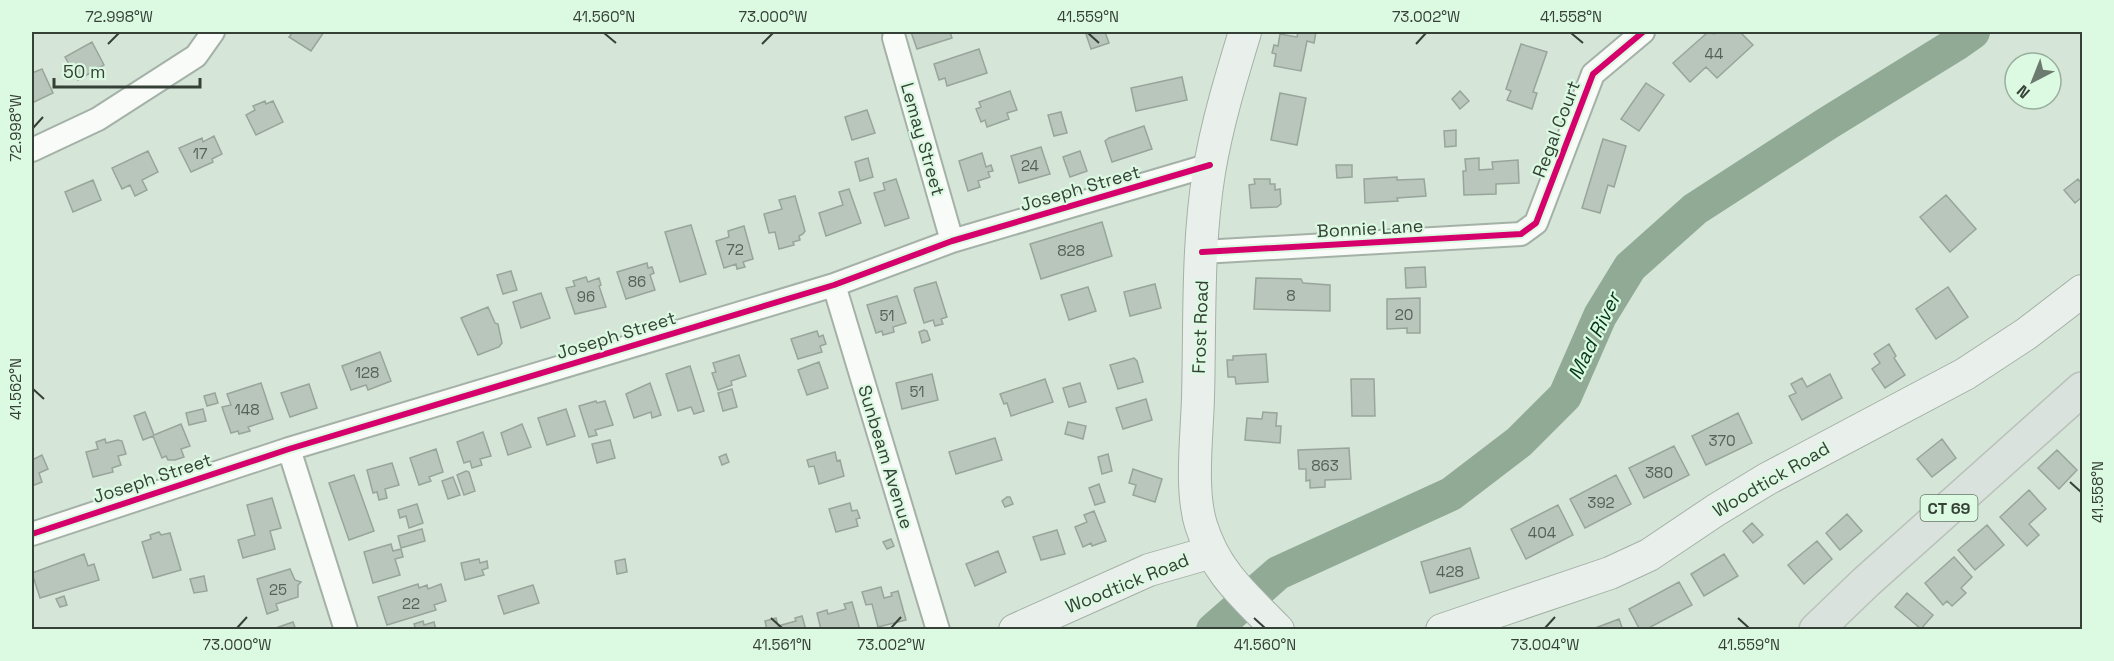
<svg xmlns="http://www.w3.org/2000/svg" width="2114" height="661" viewBox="0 0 2114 661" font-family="'Space Grotesk',sans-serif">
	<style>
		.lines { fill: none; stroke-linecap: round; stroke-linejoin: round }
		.river { stroke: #90aa96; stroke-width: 34 }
		.building { fill: #b9c6bc; stroke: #98a59b; stroke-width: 1.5 }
		.minor-casing { stroke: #a4b1a6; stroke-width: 26 }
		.secondary-casing { stroke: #a4b1a6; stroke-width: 34 }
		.primary-casing { stroke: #b9c1ba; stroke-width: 36 }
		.minor { stroke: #f9fbf9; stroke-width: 22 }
		.secondary { stroke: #e9efeb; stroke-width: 32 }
		.primary { stroke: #d9e2dc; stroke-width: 33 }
		.cycleway-casing { stroke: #dcf9e2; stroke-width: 10 }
		.cycleway { stroke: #d6006c; stroke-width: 6 }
		.ticks { fill: none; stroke: #354037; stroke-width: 2 }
		.labels { text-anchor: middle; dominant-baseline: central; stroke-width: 4.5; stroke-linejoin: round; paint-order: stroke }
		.number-label { font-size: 15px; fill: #566258 }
		.shield { fill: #dcf9e2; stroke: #67786a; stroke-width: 1.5 }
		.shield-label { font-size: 16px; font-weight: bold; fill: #354037 }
		.street-label { font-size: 18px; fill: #354037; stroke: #dcf9e2 }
		.water-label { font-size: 20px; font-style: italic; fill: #003717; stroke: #dcf9e2 }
		.neatline { fill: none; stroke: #354037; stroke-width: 2 }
		.ticks-label { font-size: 15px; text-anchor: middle; fill: #354037 }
	</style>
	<rect width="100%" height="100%" fill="#d5e5d8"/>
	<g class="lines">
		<path class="river" d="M1213 630 1278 573 1451 494 1519 442 1565 396 1600 316 1630 267 1695 209 1828 123 1956 44 1973 32"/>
	</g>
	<path class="building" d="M293 32H324L311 51 289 37Z
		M911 32H950L952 38 917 49Z
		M1094 32H1105L1109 43 1091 49 1086 34Z
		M1298 32H1316L1314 43 1307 41 1301 71 1274 66 1276 54 1272 53 1274 45 1278 46 1280 34 1297 37Z
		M1708 32 1714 34 1717 32H1740L1753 45 1717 78 1706 67 1690 82 1673 63Z
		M92 42 104 65 78 80 65 57Z
		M1521 44 1547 52 1533 92 1537 93 1532 109 1507 100 1511 91 1506 89Z
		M979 49 987 73 947 86 945 78 939 80 934 64Z
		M42 69 53 93 32 103V73Z
		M1182 77 1187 100 1136 111 1131 88Z
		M1646 83 1664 95 1639 131 1621 119Z
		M1010 91 1017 110 1007 113 1009 119 987 127 985 120 981 122 976 109 981 107 979 102Z
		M1460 91 1469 101 1460 109 1452 99Z
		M1280 93 1306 98 1297 145 1271 140Z
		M265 101 266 104 273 101 283 122 256 135 246 115 255 110 253 106Z
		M867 110 875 133 852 140 845 117Z
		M1061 112 1067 133 1054 136 1048 115Z
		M1144 126 1152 149 1112 162 1105 141 1109 138Z
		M1456 130V146L1445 147 1444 131Z
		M214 136 222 154 212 159 213 162 191 172 179 148 202 138 203 142Z
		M1603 139 1626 146 1614 187 1608 185 1600 213 1582 208Z
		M1041 147 1050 174 1019 183 1011 156Z
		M148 151 158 172 142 180 147 190 135 196 130 185 122 189 112 168Z
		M1080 151 1087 171 1070 177 1063 157Z
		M982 153 986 167 991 165 993 171 988 172 990 177 978 181 980 187 968 191 959 161Z
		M868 158 873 177 860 181 855 162Z
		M1479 158V170L1493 169 1492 162 1518 160 1519 183 1496 184V194L1464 195 1463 171H1466L1465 159Z
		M1336 165H1352V177L1337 178Z
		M1397 177V180L1424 179 1426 196 1397 198 1398 201 1365 203 1364 179Z
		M896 179 909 218 885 226 874 193 885 190 883 183Z
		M1254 179H1270V184H1275V190L1280 189 1281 204 1277 207 1251 208 1249 185 1255 184Z
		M2078 179 2082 184V197L2075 203 2064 190Z
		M93 180 101 200 73 212 65 192Z
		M849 189 861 223 826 236 819 213 843 205 839 192Z
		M1946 195 1976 229 1950 252 1920 217Z
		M795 196 805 231 803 234 799 236 800 240 793 242 794 245 779 249 775 232 769 233 764 214 782 209 779 200Z
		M1102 222 1112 256 1041 279 1030 244Z
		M691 225 706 274 680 282 665 232Z
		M744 226 753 259 743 262 745 267 737 269 736 264 724 268 716 241 729 237 728 231Z
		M647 263 648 268 652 267 654 273 650 275 655 290 626 299 617 272Z
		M1425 267 1426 287 1406 288 1405 268Z
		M511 271 517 290 503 294 497 275Z
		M586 277 588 282 599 278 601 285 599 286 606 307 575 314 566 288 575 286 573 281Z
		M1256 278 1301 279 1303 283 1330 285V311L1254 309Z
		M936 282 947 317 941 319 943 324 935 326 933 320 924 323 914 290 915 288Z
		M1155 284 1161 308 1130 316 1124 292Z
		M1088 287 1096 311 1069 320 1061 295Z
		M1948 287 1968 317 1936 339 1916 309Z
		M541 293 550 318 521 328 513 302Z
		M897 296 906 323 893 327 894 332 883 335 882 331 876 333 867 305Z
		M1420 298V333H1407V328L1387 329V299Z
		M488 307 495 323 498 324 502 343 499 347 478 355 461 318Z
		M924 330 927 331 930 340 922 343 919 332Z
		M817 331 819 337 823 335 826 344 820 346 822 352 798 359 791 339Z
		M1889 344 1896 356 1894 358 1905 375 1885 388 1872 369 1880 363 1874 354Z
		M380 352 391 381 368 390 366 385 351 390 342 366Z
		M1266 354 1268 382 1236 384 1235 377H1228L1227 360H1233V356Z
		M739 355 746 376 731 381 732 385 718 390 712 373 716 372 713 363Z
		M1134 358 1137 361 1143 382 1118 389 1110 365Z
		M819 362 828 388 807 395 798 370Z
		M690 366 704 411 694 414 691 407 678 411 666 374Z
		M932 374 938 400 902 409 896 383Z
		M1830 374 1842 398 1802 420 1789 396 1796 393 1791 384 1802 378 1807 387Z
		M1045 379 1053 402 1011 416 1007 403 1004 404 1000 394Z
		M1351 379H1374L1375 416H1352Z
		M261 383 273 419 248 427 250 431 239 434 238 431 231 433 222 407 231 405 227 394Z
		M650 383 661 415 652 418 651 412 634 418 626 394Z
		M1080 383 1086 402 1069 407 1063 388Z
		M309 384 317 408 290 417 281 393Z
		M732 389 737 407 723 411 718 393Z
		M215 393 218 403 207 406 204 396Z
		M1146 399 1152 420 1123 429 1116 408Z
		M596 401 597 403 605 401 613 425 595 430 597 435 589 437 579 406Z
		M203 409 206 421 189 425 186 413Z
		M566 409 575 436 547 445 538 418Z
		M145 412 154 435 181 424 190 446 181 449 184 457 175 460H168L166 456 162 458 153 436 143 440 134 416Z
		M1263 412 1277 413 1276 426H1281L1280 443 1245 440 1247 418 1262 419Z
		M1738 413 1752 443 1706 465 1692 436Z
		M1068 422 1086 426 1083 439 1065 434Z
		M522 424 531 447 508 455 501 433Z
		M483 432 491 456 480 459 482 465 472 468 470 461 464 463 457 442Z
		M995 438 1002 460 956 474 949 452Z
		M105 439 106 443 118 440 122 441 126 454 118 456 121 465 112 468 113 472 93 477 86 452 98 449 96 442Z
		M1942 439 1956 458 1932 477 1917 459Z
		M610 440 615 458 597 463 592 444Z
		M1674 446 1689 475 1644 498 1629 468Z
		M1349 448 1351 479 1325 480V487L1310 488V480L1306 481V469H1299L1298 450Z
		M436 449 443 472 429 477 431 481 419 485 410 458Z
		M2057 450 2077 470 2059 489 2038 468Z
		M835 452 837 461 840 460 844 476 819 484 814 466 809 467 807 460Z
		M726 454 729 462 722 465 719 457Z
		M1108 454 1112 471 1102 474 1098 457Z
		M42 455 48 469 39 473 42 482 32 486V460Z
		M392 463 399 485 385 489 387 498 379 500 377 492 373 493 367 470Z
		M1133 469 1162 479 1155 502 1133 495 1136 485 1129 483Z
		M466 471 469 472 475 491 464 495 457 475Z
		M354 475 374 531 349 540 329 483Z
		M1616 475 1631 504 1585 528 1570 499Z
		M453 477 460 495 448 499 442 481Z
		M1099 484 1105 502 1095 505 1089 488Z
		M2029 490 2046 509 2029 524 2039 535 2027 546 2000 517Z
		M1007 497H1010L1013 504 1005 507 1002 501Z
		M272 498 281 528 270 531 275 549 243 558 238 540 255 535 247 505Z
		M850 503 852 511 857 510 860 518 856 519 858 526 836 532 829 509Z
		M417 504 423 523 409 528 406 516 400 518 398 510Z
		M1558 505 1573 535 1526 559 1511 529Z
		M1094 511 1106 541 1092 546 1091 543 1083 547 1075 527 1087 522 1084 515Z
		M1847 514 1862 531 1840 550 1826 533Z
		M1752 523 1763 535 1753 543 1743 531Z
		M1987 525 2004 545 1975 570 1958 550Z
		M422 529 425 541 401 548 398 536Z
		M1057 530 1065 554 1041 560 1033 537Z
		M159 532 161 535 170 533 181 570 153 578 142 542 151 539 150 535Z
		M891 539 894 546 887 549 883 542Z
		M1817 541 1832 559 1804 584 1788 565Z
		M391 544 393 551 401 549 403 557 395 559 400 575 373 583 364 552Z
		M1470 548 1479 578 1430 593 1421 562Z
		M998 551 1006 572 975 586 966 564Z
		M84 554 88 566 94 564 99 580 40 598 32 573Z
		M1724 554 1738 576 1704 596 1691 574Z
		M1954 557 1972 577 1961 588 1966 593 1952 606 1947 601 1943 605 1925 583Z
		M479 559 480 563 487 561 488 568 482 570 484 575 465 580 461 563Z
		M625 559 627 572 617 574 615 561Z
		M290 569 295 580 301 582 298 585V597L276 604 278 610 267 614 257 579Z
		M204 576 207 591 194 593 190 579Z
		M1679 582 1692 605 1645 630H1640L1629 609Z
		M418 584 419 588 427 585 428 589 441 584 446 601 434 605 436 610 387 625 378 597Z
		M533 585 539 603 504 614 498 596Z
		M881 587 884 598 892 596 891 593 898 591 906 620 878 627 872 604 866 605 862 592Z
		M1907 593 1933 615 1921 629 1895 607Z
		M64 596 67 605 60 607 56 599Z
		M852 602 860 630H821L817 613 827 610 828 614 846 609 844 604Z
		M802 616 806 630H767L765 621 776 618 778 626 796 621 795 618Z
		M1619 619 1623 630H1590Z
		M423 621 424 625 434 622 436 630H416L414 624Z
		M293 622 296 630H270Z"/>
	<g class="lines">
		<g class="minor-casing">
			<path id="minor" d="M894 38 952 241
				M32 150 98 119 196 56 213 32
				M1202 252 1521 234 1536 223 1593 74 1643 32
				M834 285 938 630
				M289 449 346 630
				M32 534 289 449 834 285 952 241 1210 165"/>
		</g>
		<g class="secondary-casing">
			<path id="secondary" d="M1245 32C1231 78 1217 124 1209 172 1197 246 1200 323 1198 398 1197 435 1190 490 1201 525 1216 573 1244 595 1278 630
				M1015 630 1149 570 1212 552
				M1442 630 1610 573 1649 555 1716 510 1767 479 1965 374 2026 334 2082 291"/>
		</g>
		<g class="primary-casing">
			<path id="primary" d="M1816 630 1866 582 2082 389"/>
		</g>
		<use href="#minor" class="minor"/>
		<use href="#secondary" class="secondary"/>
		<use href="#primary" class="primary"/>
		<g class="cycleway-casing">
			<path id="cycleway" d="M1202 252 1521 234 1536 223 1593 74 1643 32
				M32 534 289 449 834 285 952 241 1210 165"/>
		</g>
		<use href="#cycleway" class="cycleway"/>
	</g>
	<path class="ticks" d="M604 33 616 43M1088 33 1099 43M1571 33 1583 43M108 44 119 33M762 44 773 33M1416 44 1426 33M33 128 43 117M33 389 44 399M2070 482 2081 492M771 618 782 628M1254 618 1265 628M1738 618 1749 628M237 628 247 617M891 628 901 617M1545 628 1555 617"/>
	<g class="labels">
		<g class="number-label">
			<text x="1714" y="53">44</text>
			<text x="200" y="153">17</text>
			<text x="1030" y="165">24</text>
			<text x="735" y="249">72</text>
			<text x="1071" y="250">828</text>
			<text x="637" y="281">86</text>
			<text x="1291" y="295">8</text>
			<text x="586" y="296">96</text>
			<text x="1404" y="314">20</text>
			<text x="887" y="315">51</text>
			<text x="367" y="372">128</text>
			<text x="917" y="391">51</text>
			<text x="247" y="409">148</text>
			<text x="1722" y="440">370</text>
			<text x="1325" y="465">863</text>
			<text x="1659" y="472">380</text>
			<text x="1601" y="502">392</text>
			<text x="1542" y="532">404</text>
			<text x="1450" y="571">428</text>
			<text x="278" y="589">25</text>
			<text x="411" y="603">22</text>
		</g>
		<rect class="shield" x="1920.5" y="495" width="57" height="26" rx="4.5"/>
		<g class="shield-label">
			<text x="1949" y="508">CT 69</text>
		</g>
		<g class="street-label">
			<text transform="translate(1556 129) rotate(-69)">Regal Court</text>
			<text transform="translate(923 139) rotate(74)">Lemay Street</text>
			<text transform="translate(1080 188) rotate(-16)">Joseph Street</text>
			<text transform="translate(1370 228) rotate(-3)">Bonnie Lane</text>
			<text transform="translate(1200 327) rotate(-88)">Frost Road</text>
			<text transform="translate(616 335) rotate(-17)">Joseph Street</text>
			<text transform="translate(886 457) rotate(73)">Sunbeam Avenue</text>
			<text transform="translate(152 478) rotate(-18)">Joseph Street</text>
			<text transform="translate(1771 479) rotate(-30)">Woodtick Road</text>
			<text transform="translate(1127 583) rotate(-22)">Woodtick Road</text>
		</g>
		<g class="water-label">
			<text transform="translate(1594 336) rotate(-64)">Mad River</text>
		</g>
	</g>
	<rect width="2114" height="661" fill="none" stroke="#dcf9e2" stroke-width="66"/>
	<g transform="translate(2033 81) rotate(222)"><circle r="28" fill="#dcf9e2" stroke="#99af9e" stroke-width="1.5"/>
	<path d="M0-4.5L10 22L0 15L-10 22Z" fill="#6d7a6f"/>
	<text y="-9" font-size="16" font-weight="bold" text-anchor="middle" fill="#354037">N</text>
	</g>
	<path d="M54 78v9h146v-9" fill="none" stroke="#354037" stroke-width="3"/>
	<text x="63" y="78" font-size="18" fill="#354037" stroke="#dcf9e2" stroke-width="4.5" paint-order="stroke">50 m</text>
	<rect x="33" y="33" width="2048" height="595" class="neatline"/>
	<g class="ticks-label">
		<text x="119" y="22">72.998°W</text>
		<text x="604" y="22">41.560°N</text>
		<text x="773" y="22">73.000°W</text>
		<text x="1088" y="22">41.559°N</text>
		<text x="1426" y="22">73.002°W</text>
		<text x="1571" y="22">41.558°N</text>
		<text transform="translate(16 128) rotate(-90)" y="5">72.998°W</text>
		<text transform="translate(16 389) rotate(-90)" y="5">41.562°N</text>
		<text transform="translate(2098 492) rotate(-90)" y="5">41.558°N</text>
		<text x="237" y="650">73.000°W</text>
		<text x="782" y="650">41.561°N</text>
		<text x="891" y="650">73.002°W</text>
		<text x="1265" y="650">41.560°N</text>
		<text x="1545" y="650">73.004°W</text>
		<text x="1749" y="650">41.559°N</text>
	</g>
</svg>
